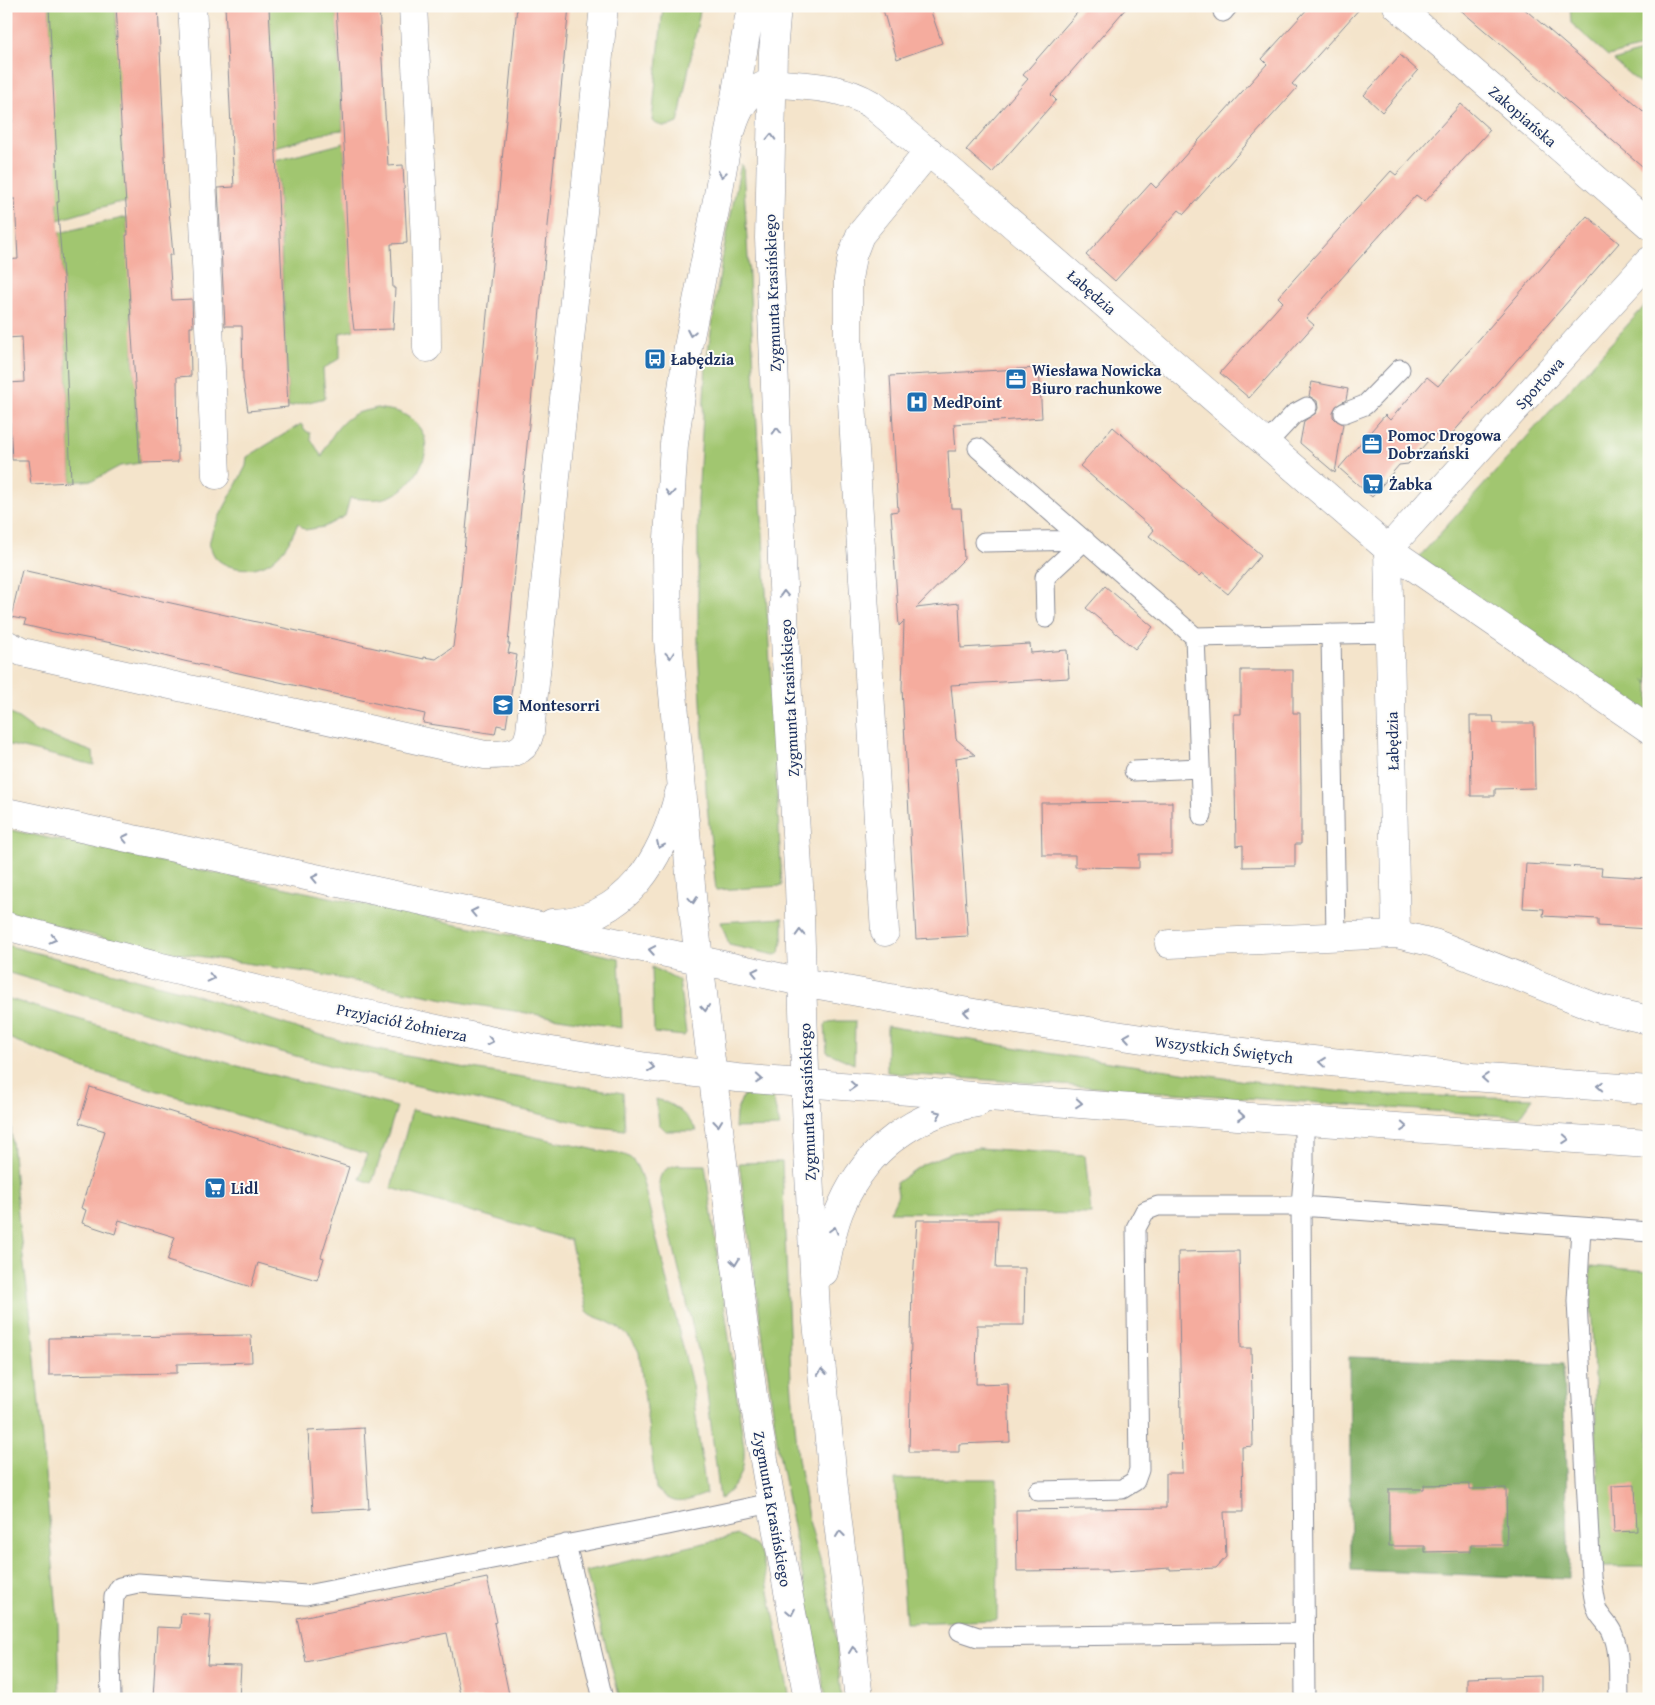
<svg xmlns="http://www.w3.org/2000/svg" width="1655" height="1705" viewBox="0 0 1655 1705" font-family="'Gentium Book Plus',serif">
	<style>
		.green { fill: #a1c670; stroke: #5e7a67 }
		.forest { fill: #80ab62; stroke: #4e6d60 }
		.building { fill: #f5ac9e }
		.lines { fill: none; stroke-linecap: round; stroke-linejoin: round }
		.lane-casing { stroke: #888a94; stroke-width: 21 }
		.street-casing { stroke: #888a94; stroke-width: 29 }
		.secondary-casing { stroke: #888a94; stroke-width: 29 }
		.lane { stroke: #fff; stroke-width: 19 }
		.street { stroke: #fff; stroke-width: 28 }
		.secondary { stroke: #fff; stroke-width: 28 }
		.oneway { stroke: #8d97ae }
		.labels { text-anchor: middle; dominant-baseline: central; stroke-width: 4; stroke-linejoin: round; paint-order: stroke }
		.street-label { font-size: 16px; fill: #1b2f5e; stroke: #fdfcf7 }
		.poi-label { font-size: 16px; font-weight: bold; fill: #1b2f5e; stroke: #fdfcf7; text-anchor: start }
	</style>
	<rect width="100%" height="100%" fill="#fdfcf7"/>
	<filter id="ink" filterUnits="userSpaceOnUse"><feTurbulence type="fractalNoise" baseFrequency=".02" numOctaves="2"/><feDisplacementMap in="SourceGraphic" scale="10" xChannelSelector="R" yChannelSelector="G"/><feConvolveMatrix kernelMatrix="1 2 1 2 8 2 1 2 1" color-interpolation-filters="sRGB"/></filter>
	<filter id="wash" filterUnits="userSpaceOnUse"><feTurbulence type="fractalNoise" baseFrequency=".0096" numOctaves="4" result="noise"/><feDisplacementMap in="SourceGraphic" scale="20" xChannelSelector="R" yChannelSelector="G"/><feGaussianBlur stdDeviation="1.12" result="paint"/><feColorMatrix in="noise" values="0 0 0 0 0 0 0 0 0 0 0 0 0 0 0 0 0 1.4 0 .05"/><feComposite in="paint" operator="in"/></filter>
	<g filter="url(#wash)">
		<rect width="100%" height="100%" fill="#f4e4cb"/>
		<path class="green" d="M49 6H116L117 37 124 159 123 160 127 203H116L58 220Z
			M269 6H337L338 51 341 86H340L343 130 333 131 275 147 271 42H269Z
			M663 6H701L678 123C668 127 661 128 652 121Z
			M1570 6H1649V45L1608 56 1571 23Z
			M1649 49V91L1614 61Z
			M344 143 350 287 354 330 340 333V358L323 369 325 398 288 407 284 329V303H283L281 242 278 206 279 205 278 180H276L275 161Z
			M741 164 743 166 782 886 716 890 707 805 698 649V500L706 364 723 254Z
			M127 217 131 323 133 324V359L136 385V421L140 463 120 466 94 480 71 482 63 277 59 233Z
			M1649 301V683L1644 680 1649 684V714L1419 557Z
			M377 408C385 410 396 410 403 414 413 419 423 429 425 440 430 458 412 486 395 494 381 502 366 499 350 498L345 516 324 527 305 530 298 523C292 537 286 549 274 559 259 572 230 572 216 558 213 555 211 548 209 544L213 529 246 466 247 457 301 424 306 431 310 433 311 439 322 457C328 440 340 420 357 413 363 411 371 410 377 408Z
			M6 710 35 731 93 752 94 765 6 744Z
			M6 829 619 958 622 1028 470 1004 313 973 150 949 118 942 6 912Z
			M783 918V934L780 953 775 955 729 945 721 922Z
			M6 945 191 993 299 1029 372 1049 466 1068 623 1093 625 1130 597 1127 339 1068 231 1038 6 972Z
			M652 967 679 981 686 1033 684 1036 654 1033Z
			M6 998 238 1066 397 1107 372 1183 360 1179 367 1154 85 1069 6 1037Z
			M837 1021H855L854 1064 827 1052 825 1025 829 1022Z
			M887 1026 1067 1056 1253 1082 1345 1092 1386 1095 1533 1098 1520 1117 902 1074 887 1072Z
			M6 1066 19 1226 32 1325 58 1622 60 1699H6Z
			M743 1095 773 1098 780 1127 735 1128 736 1113Z
			M656 1099C675 1104 687 1115 697 1131H666L659 1124Z
			M412 1110 610 1153C633 1153 636 1162 643 1182L692 1385 706 1494C682 1502 677 1508 656 1489L639 1352C631 1336 621 1328 604 1320 598 1318 592 1316 587 1311L570 1240 391 1188Z
			M978 1148 1085 1155 1091 1214 890 1212 898 1195 896 1183 923 1164 954 1152Z
			M782 1162 791 1379 798 1458 808 1517 821 1563 832 1611 836 1636 841 1699H826L778 1448 739 1163Z
			M677 1165H705L744 1447C745 1470 740 1485 720 1499L706 1384 659 1185C659 1173 665 1168 677 1165Z
			M1590 1266 1649 1271V1567H1601Z
			M895 1479H997L998 1555 997 1620 906 1623Z
			M738 1535 756 1546 762 1555 790 1699H620L586 1571Z"/>
		<path class="forest" d="M1349 1357 1563 1364 1569 1579 1351 1570Z"/>
		<g id="blocks">
			<path class="building" d="M6 6H49L59 202H57L63 277 71 482 31 484 28 460H12L8 383 24 382 22 337 6 338V260L18 259 15 199H6V122H12L7 60H8Z
				M116 6H158L166 178 173 255H169L172 300 192 299 193 327H190L191 376 177 377 178 462 140 463 128 272 126 235H128L123 159 116 36 118 37Z
				M225 6H269L288 407 248 411 243 379 242 326H225L218 188 234 187Z
				M336 6H379L388 166 403 165 407 243 391 244 393 288H395L393 329 354 330 350 298 344 163H345Z
				M517 6H569L508 644H510L508 653 517 655 506 727 497 725 495 734 423 723 425 714 184 661 112 643 54 632 24 625 26 620 11 617 22 570 424 659V657L436 659 453 647 460 592Z
				M882 6H929L942 43 897 59Z
				M1083 6H1128L1051 95 1056 100 992 173 966 150 1028 79 1023 75Z
				M1310 6H1362L1292 84 1297 88 1184 214 1179 210 1115 281 1086 255 1151 183 1156 188 1267 64 1262 59Z
				M1456 6H1521L1649 116V172Z
				M1400 55 1418 71 1382 112 1364 95Z
				M1461 104 1490 130 1425 202 1416 195 1306 318 1314 325 1249 398 1220 373 1283 302 1278 297 1391 171 1396 175Z
				M1587 216 1619 243 1444 443 1434 434 1408 464 1399 465 1372 497 1339 468 1385 415 1390 420 1427 377 1438 386Z
				M1039 368 1042 418 954 424 956 451H948L951 508H961L964 559 916 608 959 603 961 648 1030 644 1031 653 1067 650 1069 678 951 685 956 739 975 755 956 758 968 936 916 939 902 688 904 621 899 626 891 512 898 511 890 376Z
				M1312 382 1348 389 1346 400 1336 406 1333 412V417L1337 421 1343 424 1335 473 1300 443 1304 421 1316 413 1318 408 1317 401 1309 396Z
				M1113 427 1261 555 1228 594 1202 573 1199 576 1149 536 1154 530 1080 466Z
				M1105 586 1153 627 1135 649 1086 608Z
				M1241 670H1293V713H1300L1301 791V844H1295V866L1243 867V845L1236 846 1234 714H1241Z
				M1470 716H1493L1494 723H1534L1535 788 1495 789V796H1471Z
				M1172 802V854H1139V868L1075 867V855H1042L1041 803Z
				M1526 864 1602 868 1601 875 1649 878V929L1598 926V919L1543 916 1544 909 1523 908Z
				M90 1087 349 1167 321 1257 324 1258 317 1280 258 1263 251 1287 167 1261 175 1237 119 1220 115 1234 82 1223 86 1210 81 1208 105 1131 79 1123Z
				M917 1220H998L996 1268H1025L1024 1325H977L976 1384 1008 1383 1010 1442 959 1444V1452H909L912 1281H913Z
				M1239 1251 1241 1348H1251L1253 1446 1242 1447 1243 1512H1224L1226 1557 1216 1568 1170 1570V1568L1107 1572V1570L1017 1571 1016 1510 1166 1508V1473H1182L1178 1252Z
				M251 1335 252 1362 177 1364V1373L49 1375V1338Z
				M364 1428 369 1509 313 1512 308 1431Z
				M1470 1484V1489L1506 1488 1507 1545H1471V1551L1425 1552V1546H1389V1489H1424V1485Z
				M1635 1485 1637 1531 1614 1532 1612 1486Z
				M487 1578 497 1622 494 1623 510 1699H461L447 1633 306 1662 297 1618Z
				M181 1613 211 1615 207 1665 241 1666 239 1699H153L157 1627 180 1628Z
				M1541 1676V1699H1467V1678Z"/>
		</g>
	</g>
	<g filter="url(#ink)">
		<use href="#blocks" fill-opacity="0" stroke="#888a94" stroke-width="1"/>
		<g class="lines">
			<g class="lane-casing">
				<path id="lane" d="M1223 12 1228 6
					M1344 413 1365 405 1400 369
					M1266 444 1294 414 1307 407
					M978 448 1195 637 1390 633
					M984 542 1085 540
					M1046 618 1045 577 1085 540
					M1331 634 1336 937
					M1195 637 1202 816
					M1134 771 1200 768
					M1581 1227 1577 1301 1591 1577C1593 1589 1593 1601 1598 1612 1602 1619 1609 1625 1612 1632 1621 1652 1618 1677 1619 1699
					M1038 1491 1122 1489 1135 1481 1139 1470 1136 1228 1145 1211 1158 1206H1301L1304 1166V1120
					M566 1544 603 1699
					M960 1631 978 1637 1305 1633
					M111 1699 110 1653 114 1597 120 1587 138 1583 306 1595 668 1525 771 1503
					M1305 1699 1301 1206 1649 1232"/>
			</g>
			<g class="street-casing">
				<path id="street" d="M192 6 201 156 216 475
					M413 6 426 260 427 348
					M1397 6 1649 225
					M732 129C738 108 749 87 773 83 809 87 839 85 871 104L951 171 1388 549 1649 729
					M1388 549 1649 261
					M1388 549 1396 934
					M6 644 22 652 485 755C498 755 518 756 526 743 528 740 529 735 530 732L604 6
					M885 932 848 338V279L852 256 860 235 929 151
					M1169 944 1396 934 1434 943 1600 1009 1649 1020"/>
			</g>
			<g class="secondary-casing">
				<path id="secondary" d="M751 6 718 195 688 347 674 444 667 554 668 640 694 917 729 1213 753 1395 769 1489 808 1699
					M777 6 773 52 769 238 786 660 799 885 807 1133 816 1312 834 1489 859 1699
					M6 812 802 982 996 1017 1169 1043 1303 1059 1472 1077 1649 1090
					M552 923C627 921 663 858 679 793
					M6 926 153 965 306 1001 498 1042 647 1067 737 1078 1277 1119 1649 1144
					M824 1272C829 1250 832 1226 842 1205 867 1148 916 1113 977 1103"/>
			</g>
			<use href="#lane" class="lane"/>
			<use href="#street" class="street"/>
			<use href="#secondary" class="secondary"/>
		</g>
		<defs><path id="oneway-chevron" d="M-2-3.5L2.5 0L-2 3.5" fill="none" stroke-width="1.6" stroke-linecap="round" stroke-linejoin="round" transform="scale(1.25)"/></defs>
		<g class="oneway">
			<use href="#oneway-chevron" transform="translate(771 137) rotate(-88)"/>
			<use href="#oneway-chevron" transform="translate(722 174) rotate(100)"/>
			<use href="#oneway-chevron" transform="translate(691 333) rotate(101)"/>
			<use href="#oneway-chevron" transform="translate(777 431) rotate(-92)"/>
			<use href="#oneway-chevron" transform="translate(670 493) rotate(94)"/>
			<use href="#oneway-chevron" transform="translate(784 594) rotate(-92)"/>
			<use href="#oneway-chevron" transform="translate(670 655) rotate(85)"/>
			<use href="#oneway-chevron" transform="translate(125 838) rotate(-168)"/>
			<use href="#oneway-chevron" transform="translate(660 845) rotate(115)"/>
			<use href="#oneway-chevron" transform="translate(315 878) rotate(-168)"/>
			<use href="#oneway-chevron" transform="translate(693 900) rotate(85)"/>
			<use href="#oneway-chevron" transform="translate(474 912) rotate(-168)"/>
			<use href="#oneway-chevron" transform="translate(800 933) rotate(-92)"/>
			<use href="#oneway-chevron" transform="translate(53 939) rotate(14)"/>
			<use href="#oneway-chevron" transform="translate(652 950) rotate(-170)"/>
			<use href="#oneway-chevron" transform="translate(755 972) rotate(-168)"/>
			<use href="#oneway-chevron" transform="translate(211 978) rotate(13)"/>
			<use href="#oneway-chevron" transform="translate(705 1008) rotate(84)"/>
			<use href="#oneway-chevron" transform="translate(967 1012) rotate(-170)"/>
			<use href="#oneway-chevron" transform="translate(1127 1037) rotate(-171)"/>
			<use href="#oneway-chevron" transform="translate(490 1041) rotate(12)"/>
			<use href="#oneway-chevron" transform="translate(1323 1062) rotate(-174)"/>
			<use href="#oneway-chevron" transform="translate(651 1067) rotate(7)"/>
			<use href="#oneway-chevron" transform="translate(1485 1078) rotate(-176)"/>
			<use href="#oneway-chevron" transform="translate(759 1079) rotate(4)"/>
			<use href="#oneway-chevron" transform="translate(853 1086) rotate(4)"/>
			<use href="#oneway-chevron" transform="translate(1600 1086) rotate(-176)"/>
			<use href="#oneway-chevron" transform="translate(1079 1103) rotate(5)"/>
			<use href="#oneway-chevron" transform="translate(938 1114) rotate(-23)"/>
			<use href="#oneway-chevron" transform="translate(1241 1116) rotate(5)"/>
			<use href="#oneway-chevron" transform="translate(718 1123) rotate(84)"/>
			<use href="#oneway-chevron" transform="translate(1404 1127) rotate(4)"/>
			<use href="#oneway-chevron" transform="translate(1566 1139) rotate(4)"/>
			<use href="#oneway-chevron" transform="translate(834 1230) rotate(-74)"/>
			<use href="#oneway-chevron" transform="translate(735 1262) rotate(82)"/>
			<use href="#oneway-chevron" transform="translate(822 1372) rotate(-96)"/>
			<use href="#oneway-chevron" transform="translate(840 1534) rotate(-97)"/>
			<use href="#oneway-chevron" transform="translate(791 1612) rotate(79)"/>
			<use href="#oneway-chevron" transform="translate(853 1650) rotate(-97)"/>
		</g>
	</g>
	<defs>
		<g id="bus-square" transform="scale(1.125)"><rect x="-9" y="-9" width="18" height="18" rx="4" fill="#1f6fb2" stroke="#fdfcf7"/><path d="M-5-6H5V4H4V6H2V4H-2V6H-4V4H-5ZM-3.5-4V0h7V-4ZM-3.5 1.2v1.5H-2V1.2ZM2 1.2v1.5H3.5V1.2Z" fill="#fff"/></g>
		<g id="office-square" transform="scale(1.125)"><rect x="-9" y="-9" width="18" height="18" rx="4" fill="#1f6fb2" stroke="#fdfcf7"/><path d="M-6-3h4V-5.5h4V-3h4V5H-6ZM-1-4.5V-3h2v-1.5ZM-6 0V1H6V0Z" fill="#fff"/></g>
		<g id="hospital-square" transform="scale(1.125)"><rect x="-9" y="-9" width="18" height="18" rx="4" fill="#1f6fb2" stroke="#fdfcf7"/><path d="M-5-5h3v3.5h4V-5h3V5h-3V1.5h-4V5h-3Z" fill="#fff"/></g>
		<g id="supermarket-square" transform="scale(1.125)"><rect x="-9" y="-9" width="18" height="18" rx="4" fill="#1f6fb2" stroke="#fdfcf7"/><path d="M-6-5.5h2.5l.6 2H6L4.5 2H-2.5L-4.4-4H-6ZM-1.5 3.2a1.3 1.3 0 1 0 .1 0ZM3 3.2a1.3 1.3 0 1 0 .1 0Z" fill="#fff"/></g>
		<g id="school-square" transform="scale(1.125)"><rect x="-9" y="-9" width="18" height="18" rx="4" fill="#1f6fb2" stroke="#fdfcf7"/><path d="M0-5L7-2L0 1L-7-2ZM-4 1L0 2.5L4 1V4Q0 6-4 4Z" fill="#fff"/></g>
	</defs>
	<g fill-rule="evenodd">
		<use href="#bus-square" x="655" y="359"/>
		<use href="#office-square" x="1016" y="379"/>
		<use href="#hospital-square" x="917" y="402"/>
		<use href="#office-square" x="1372" y="444"/>
		<use href="#supermarket-square" x="1373" y="484"/>
		<use href="#school-square" x="503" y="705"/>
		<use href="#supermarket-square" x="215" y="1188"/>
	</g>
	<g class="labels">
		<g class="street-label">
			<text transform="translate(1523 116) rotate(41)">Zakopiańska</text>
			<text transform="translate(1092 292) rotate(41)">Łabędzia</text>
			<text transform="translate(772 293) rotate(-92)">Zygmunta Krasińskiego</text>
			<text transform="translate(1539 383) rotate(-48)">Sportowa</text>
			<text transform="translate(789 698) rotate(-93)">Zygmunta Krasińskiego</text>
			<text transform="translate(1392 741) rotate(-91)">Łabędzia</text>
			<text transform="translate(402 1022) rotate(12)">Przyjaciół Żołnierza</text>
			<text transform="translate(1224 1049) rotate(7)">Wszystkich Świętych</text>
			<text transform="translate(807 1102) rotate(-92)">Zygmunta Krasińskiego</text>
			<text transform="translate(773 1509) rotate(80)">Zygmunta Krasińskiego</text>
		</g>
		<g class="poi-label">
			<text x="671" y="359">Łabędzia</text>
			<text x="1032" y="370">Wiesława Nowicka<tspan x="1032" dy="18">Biuro rachunkowe</tspan></text>
			<text x="933" y="402">MedPoint</text>
			<text x="1388" y="435">Pomoc Drogowa<tspan x="1388" dy="18">Dobrzański</tspan></text>
			<text x="1389" y="484">Żabka</text>
			<text x="519" y="705">Montesorri</text>
			<text x="231" y="1188">Lidl</text>
		</g>
	</g>
	<rect width="1655" height="1705" fill="none" stroke="#fdfcf7" stroke-width="25"/>
</svg>
